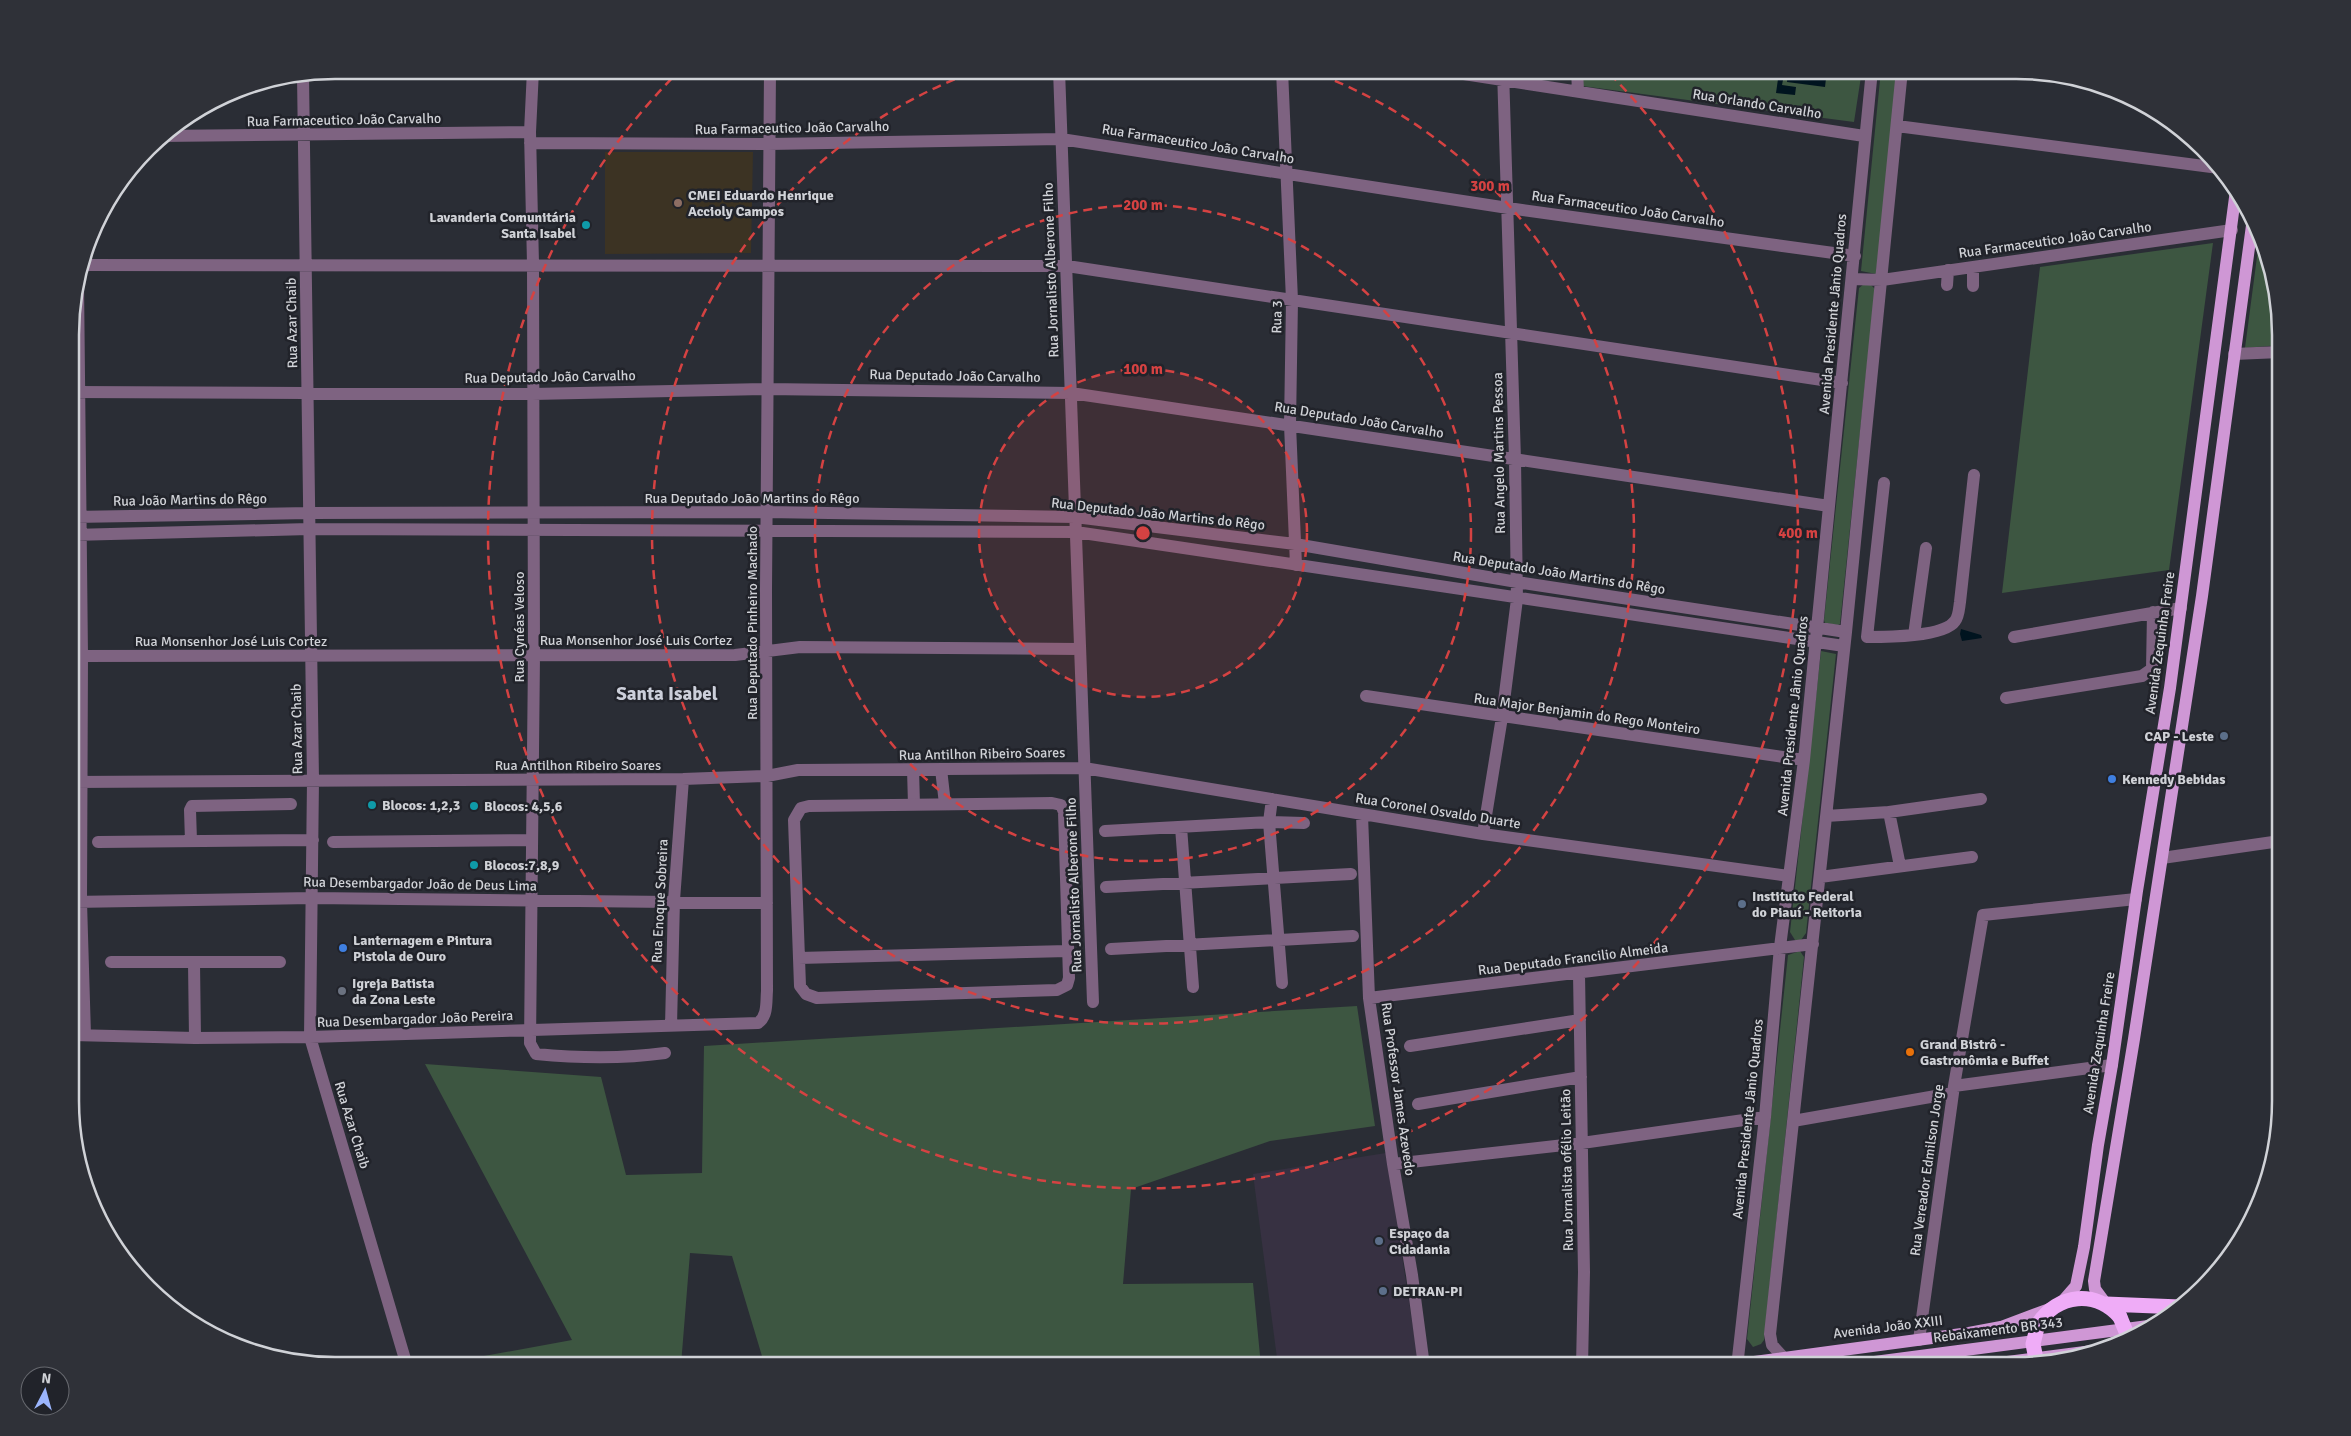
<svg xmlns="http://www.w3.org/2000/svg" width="2351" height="1436" viewBox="0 0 2351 1436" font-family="Signika,sans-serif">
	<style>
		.commercial { fill: #373142 }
		.education { fill: #3c3323 }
		.green { fill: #3d5641 }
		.water { fill: #00141f }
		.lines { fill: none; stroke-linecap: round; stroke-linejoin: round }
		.minor { stroke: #7e6381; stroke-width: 12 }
		.major { stroke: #cf97d5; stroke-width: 12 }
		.highway { stroke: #efacf7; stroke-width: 15 }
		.highway-bridge { stroke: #efacf7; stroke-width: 15 }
		.ring { fill: none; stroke: #d54242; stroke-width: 2.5; stroke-dasharray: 9 6 }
		.education-dot { fill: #8d6e63; stroke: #21232a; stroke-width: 2 }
		.culture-dot { fill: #0f9aa8; stroke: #21232a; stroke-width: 2 }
		.service-dot { fill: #5c6f8a; stroke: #21232a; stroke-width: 2 }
		.shop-dot { fill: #3f7fe0; stroke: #21232a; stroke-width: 2 }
		.worship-dot { fill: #6b7280; stroke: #21232a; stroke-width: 2 }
		.food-dot { fill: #e8710a; stroke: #21232a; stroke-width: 2 }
		.labels { text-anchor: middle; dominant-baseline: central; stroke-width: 5; stroke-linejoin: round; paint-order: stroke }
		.street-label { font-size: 14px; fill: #d0d2d7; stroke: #21232a }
		.poi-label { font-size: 14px; font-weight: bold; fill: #d0d2d7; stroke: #21232a; text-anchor: start }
		.district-label { font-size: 19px; font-weight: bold; fill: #cccfda; stroke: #21232a }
		.rim { fill: none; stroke: #d0d2d7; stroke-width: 2.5 }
		.centre { fill: #d54242; stroke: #21232a; stroke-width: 2.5 }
		.ring-label { font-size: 15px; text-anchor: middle; font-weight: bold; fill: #d54242; stroke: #21232a; stroke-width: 5; stroke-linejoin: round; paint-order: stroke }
	</style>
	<rect width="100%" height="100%" fill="#2a2d35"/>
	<path class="commercial" d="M1386 1153 1419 1366H1278L1253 1174Z"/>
	<path class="education" d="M605 152H753L751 253 605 254Z"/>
	<path class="green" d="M1582 70H1862L1854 122 1582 86Z
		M1881 70H1899L1876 274 1861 271Z
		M2260 234C2275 268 2280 308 2280 345L2245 348Z
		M2213 243 2169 570 2002 593 2040 267Z
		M1864 284 1871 285 1875 289 1840 624 1838 625 1825 623 1824 620 1859 288Z
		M1821 651 1836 654 1806 933 1801 940H1795L1790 932Z
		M1800 951 1804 957 1764 1340 1761 1344 1753 1347 1747 1339 1788 955Z
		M1357 1006 1375 1126 1270 1141 1131 1189 1123 1284 1253 1283 1261 1366H765L732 1256 690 1253 681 1365 429 1366 572 1340 425 1064 601 1077 626 1175 702 1173 704 1046Z"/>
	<path class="water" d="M1788 70H1827L1825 87 1787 82Z
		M1778 79 1783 80 1782 85 1796 87 1795 95 1776 93Z
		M1961 629 1981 635 1982 638 1962 641 1960 634Z"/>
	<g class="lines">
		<path class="minor" d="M533 70 530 132 533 264 534 655 530 1043 536 1054C578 1058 622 1059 665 1053
			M1059 70 1093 1002
			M1282 70 1292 300 1290 425 1296 565
			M1438 70 1864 136
			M1577 70 1578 91
			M303 76 313 780 310 1037 407 1366
			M1897 126 2219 168
			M159 136 530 132
			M530 143 769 144 1061 139 1508 208 1855 256
			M83 265 1067 266 1842 383
			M1853 279 1882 280 2232 230
			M78 282 82 656 81 902 85 1035
			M1947 285 1948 270
			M1973 286V267
			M2234 354 2280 352
			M72 392 533 394 766 389 1071 393 1829 506
			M1884 483 1867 637C1886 637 1944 637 1955 621 1959 616 1959 608 1960 602L1974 475
			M72 517 309 513 766 512 1075 517 1295 544 1517 582 1846 632
			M72 535 309 529 1076 532 1844 646
			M1914 635 1926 548
			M2014 637 2181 608
			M72 656 735 655 800 647 1079 649
			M1366 696 1804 760
			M2006 698 2142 676 2152 669 2153 612
			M913 769 914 805
			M941 769 945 804
			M72 782 683 779 767 776 798 770 1084 768 1483 834 1789 876
			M1272 799 1269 822 1282 983
			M1052 803 1061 805 1064 812 1069 978 1067 985 1057 990 817 998 806 994 800 986 794 820 801 808 809 806Z
			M1889 812 1900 866
			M1362 815 1369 998 1393 1164 1412 1275 1424 1366
			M1826 816 1889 812 1981 799
			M1181 827 1193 987
			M1105 831 1269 822 1304 823
			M1483 834 1502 717 1517 599 1515 460 1503 70
			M191 841 190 810 192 806 291 804
			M98 842 313 840
			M333 842 532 840
			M2162 858 2280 841
			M1820 877 1972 857
			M1106 887 1351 874
			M72 902 312 898 767 903
			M1111 949 1353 936
			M799 958 1068 951
			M111 962H280
			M194 963 195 1038
			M1579 974 1584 1272 1582 1366
			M1369 998 1813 944
			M671 1026 674 900 683 779
			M72 1035 195 1038 310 1037 758 1023C768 1016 766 1002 767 991L766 590 770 70
			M1410 1046 1580 1020
			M1954 1086 2112 1065
			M1418 1104 1581 1077
			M1793 1121 1953 1093
			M1393 1164 1582 1143 1765 1117
			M1919 1340 1954 1086 1983 915 2136 899
			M1783 1357 1772 1345 1770 1334 1846 632 1902 70
			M1733 1364 1738 1358 1765 1117 1780 947 1804 760 1872 70"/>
		<path class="major" d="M2062 1302 2076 1286 2084 1247 2098 1145 2112 1065 2137 891 2170 688 2236 190
			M2106 1304 2095 1289 2094 1281 2134 1039 2202 596 2253 218
			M1984 1365 2108 1349
			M1724 1366 1969 1333 2001 1327 2052 1308
			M1844 1366 2156 1325"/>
		<path class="highway" d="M2106 1304 2180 1307
			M2038 1324C2058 1293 2096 1290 2120 1317"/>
		<path class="highway-bridge" d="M2120 1317 2129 1339
			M2037 1364 2033 1344 2038 1324"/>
	</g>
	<circle cx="1143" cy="533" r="164" fill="#d54242" fill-opacity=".12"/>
	<g class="ring">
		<circle cx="1143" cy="533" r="164"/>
		<circle cx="1143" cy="533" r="328"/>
		<path d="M1307 70A491 491 0 1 1 979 70"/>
		<path d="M1610 74A655 655 0 1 1 676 74"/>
	</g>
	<circle class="education-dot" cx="678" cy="203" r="5"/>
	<g class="culture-dot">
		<circle cx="586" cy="225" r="5"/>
		<circle cx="372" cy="805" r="5"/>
		<circle cx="474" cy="806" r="5"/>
		<circle cx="474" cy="865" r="5"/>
	</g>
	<g class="service-dot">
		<circle cx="2224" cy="736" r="5"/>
		<circle cx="1742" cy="904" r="5"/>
		<circle cx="1379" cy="1241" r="5"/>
		<circle cx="1383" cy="1291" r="5"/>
	</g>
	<g class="shop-dot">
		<circle cx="2112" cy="779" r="5"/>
		<circle cx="343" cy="948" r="5"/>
	</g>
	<circle class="worship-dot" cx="342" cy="991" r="5"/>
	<circle class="food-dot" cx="1910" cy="1052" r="5"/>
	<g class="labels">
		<g class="street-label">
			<text transform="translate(1757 104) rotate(9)">Rua Orlando Carvalho</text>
			<text transform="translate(344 120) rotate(-1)">Rua Farmaceutico João Carvalho</text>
			<text transform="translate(792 128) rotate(-1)">Rua Farmaceutico João Carvalho</text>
			<text transform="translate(1198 144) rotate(9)">Rua Farmaceutico João Carvalho</text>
			<text transform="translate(1628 209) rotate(8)">Rua Farmaceutico João Carvalho</text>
			<text transform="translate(2055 240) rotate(-8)">Rua Farmaceutico João Carvalho</text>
			<text transform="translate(1051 270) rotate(-92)">Rua Jornalisto Alberone Filho</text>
			<text transform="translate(1833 314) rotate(-85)">Avenida Presidente Jânio Quadros</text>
			<text transform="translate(1277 317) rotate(-89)">Rua 3</text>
			<text transform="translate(292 323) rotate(-91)">Rua Azar Chaib</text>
			<text transform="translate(955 376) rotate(1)">Rua Deputado João Carvalho</text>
			<text transform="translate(550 377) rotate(-1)">Rua Deputado João Carvalho</text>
			<text transform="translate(1359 420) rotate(9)">Rua Deputado João Carvalho</text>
			<text transform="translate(1499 453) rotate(-91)">Rua Angelo Martins Pessoa</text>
			<text x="752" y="498">Rua Deputado João Martins do Rêgo</text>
			<text transform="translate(190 500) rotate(-1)">Rua João Martins do Rêgo</text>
			<text transform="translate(1158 514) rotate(6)">Rua Deputado João Martins do Rêgo</text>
			<text transform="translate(1559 573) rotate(9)">Rua Deputado João Martins do Rêgo</text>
			<text transform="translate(752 623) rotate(-90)">Rua Deputado Pinheiro Machado</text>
			<text transform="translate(519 627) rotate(-90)">Rua Cynéas Veloso</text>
			<text x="636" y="640">Rua Monsenhor José Luis Cortez</text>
			<text x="231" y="641">Rua Monsenhor José Luis Cortez</text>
			<text transform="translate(2160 643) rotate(-82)">Avenida Zequinha Freire</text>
			<text transform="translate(1587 714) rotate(8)">Rua Major Benjamin do Rego Monteiro</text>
			<text transform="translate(1793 716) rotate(-84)">Avenida Presidente Jânio Quadros</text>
			<text transform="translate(297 729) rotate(-91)">Rua Azar Chaib</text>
			<text transform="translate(982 754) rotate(-1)">Rua Antilhon Ribeiro Soares</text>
			<text x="578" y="765">Rua Antilhon Ribeiro Soares</text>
			<text transform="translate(1438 811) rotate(9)">Rua Coronel Osvaldo Duarte</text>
			<text transform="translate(420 884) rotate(1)">Rua Desembargador João de Deus Lima</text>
			<text transform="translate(1074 885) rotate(-92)">Rua Jornalisto Alberone Filho</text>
			<text transform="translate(660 901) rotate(-87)">Rua Enoque Sobreira</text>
			<text transform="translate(1573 959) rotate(-7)">Rua Deputado Francilio Almeida</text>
			<text transform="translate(415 1019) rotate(-2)">Rua Desembargador João Pereira</text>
			<text transform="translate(2099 1043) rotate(-81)">Avenida Zequinha Freire</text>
			<text transform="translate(1398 1089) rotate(82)">Rua Professor James Azevedo</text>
			<text transform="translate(1748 1119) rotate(-84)">Avenida Presidente Jânio Quadros</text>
			<text transform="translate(352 1125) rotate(73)">Rua Azar Chaib</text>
			<text transform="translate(1567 1170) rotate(-91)">Rua Jornalista ofélio Leitão</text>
			<text transform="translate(1927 1170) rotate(-82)">Rua Vereador Edmilson Jorge</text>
			<text transform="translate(1888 1327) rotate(-7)">Avenida João XXIII</text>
			<text transform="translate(1998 1330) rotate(-7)">Rebaixamento BR 343</text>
		</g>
		<g class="poi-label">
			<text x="688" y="195">CMEI Eduardo Henrique<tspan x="688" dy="16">Accioly Campos</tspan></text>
			<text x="576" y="217" text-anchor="end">Lavanderia Comunitária<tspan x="576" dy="16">Santa Isabel</tspan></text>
			<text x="2214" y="736" text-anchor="end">CAP - Leste</text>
			<text x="2122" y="779">Kennedy Bebidas</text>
			<text x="382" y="805">Blocos: 1,2,3</text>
			<text x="484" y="806">Blocos: 4,5,6</text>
			<text x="484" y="865">Blocos:7,8,9</text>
			<text x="1752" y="896">Instituto Federal<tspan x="1752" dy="16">do Piauí - Reitoria</tspan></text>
			<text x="353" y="940">Lanternagem e Pintura<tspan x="353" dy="16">Pistola de Ouro</tspan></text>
			<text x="352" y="983">Igreja Batista<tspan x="352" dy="16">da Zona Leste</tspan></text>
			<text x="1920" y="1044">Grand Bistrô -<tspan x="1920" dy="16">Gastronômia e Buffet</tspan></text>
			<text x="1389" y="1233">Espaço da<tspan x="1389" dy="16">Cidadania</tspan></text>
			<text x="1393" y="1291">DETRAN-PI</text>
		</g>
		<g class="district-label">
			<text x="667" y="694">Santa Isabel</text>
		</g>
	</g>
	<path d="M0 0H2351V1436H0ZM335 79H2016A256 256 0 0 1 2272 335V1101A256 256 0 0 1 2016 1357H335A256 256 0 0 1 79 1101V335A256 256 0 0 1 335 79Z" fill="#2f3138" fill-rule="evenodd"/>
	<path class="rim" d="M335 79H2016A256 256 0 0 1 2272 335V1101A256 256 0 0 1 2016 1357H335A256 256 0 0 1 79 1101V335A256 256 0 0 1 335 79Z"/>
	<circle cx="1143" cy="533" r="8" class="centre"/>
	<g class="ring-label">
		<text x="1490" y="191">300 m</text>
		<text x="1143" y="210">200 m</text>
		<text x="1143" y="374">100 m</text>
		<text x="1798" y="538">400 m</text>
	</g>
	<g transform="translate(45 1391) rotate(6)"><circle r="24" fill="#21232a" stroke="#67696f"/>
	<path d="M0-4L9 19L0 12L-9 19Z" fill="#9bb5fd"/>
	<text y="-8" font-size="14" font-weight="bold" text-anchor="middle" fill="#d0d2d7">N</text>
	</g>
</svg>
